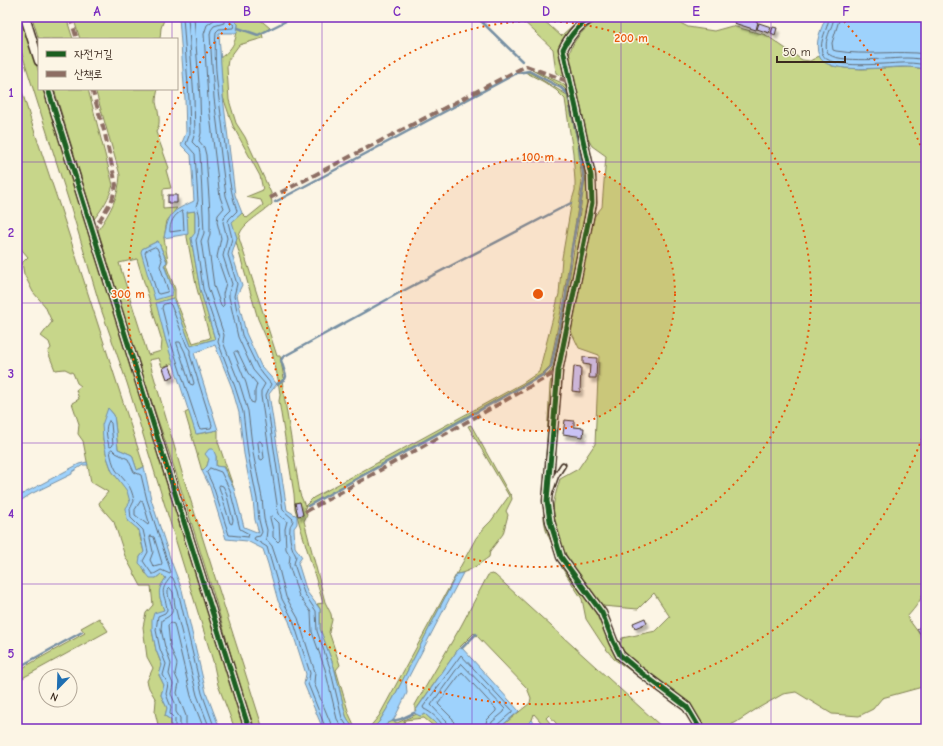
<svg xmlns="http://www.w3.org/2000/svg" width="943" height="746" viewBox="0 0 943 746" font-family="'Comic Neue','Poor Story',sans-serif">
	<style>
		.green { fill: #c7d68a; stroke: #818054; fill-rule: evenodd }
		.water { fill: #9ed2fc; stroke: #768fa3 }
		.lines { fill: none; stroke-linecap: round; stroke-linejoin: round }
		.shore { stroke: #636d77; stroke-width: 1 }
		.stream { stroke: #768fa3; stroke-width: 2.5 }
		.building { fill: #c9c2f4; stroke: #3b2a1e; filter: url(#shadow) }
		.lane-casing { stroke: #3b2a1e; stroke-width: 7 }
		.street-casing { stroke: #3b2a1e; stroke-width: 11 }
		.lane { stroke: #fcf5e5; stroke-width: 4 }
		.street { stroke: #fcf5e5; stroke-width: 8 }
		.quiet { stroke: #8d6e63; stroke-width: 4; stroke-dasharray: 8 4; stroke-linecap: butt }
		.cycleway-casing { stroke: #fcf5e5; stroke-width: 8 }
		.cycleway { stroke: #1b5e20; stroke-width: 5 }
		.grid { fill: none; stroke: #7b2cbf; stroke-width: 1; stroke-opacity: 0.55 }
		.ring { fill: none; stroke: #e8590c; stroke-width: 2; stroke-dasharray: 2 4 }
		.centre { fill: #e8590c; stroke: #fcf5e5; stroke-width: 2 }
		.ring-label { font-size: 12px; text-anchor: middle; font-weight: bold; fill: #e8590c; stroke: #fcf5e5; stroke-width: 3; stroke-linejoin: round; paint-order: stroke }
		.neatline { fill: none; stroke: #7b2cbf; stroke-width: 1.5 }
		.grid-label { font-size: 13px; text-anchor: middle; font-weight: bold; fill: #7b2cbf }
	</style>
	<defs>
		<filter id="shadow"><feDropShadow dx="2.5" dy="4.5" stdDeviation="1" flood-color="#0004"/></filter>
	</defs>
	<rect width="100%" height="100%" fill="#fcf5e5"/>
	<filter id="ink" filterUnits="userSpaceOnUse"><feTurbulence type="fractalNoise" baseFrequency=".025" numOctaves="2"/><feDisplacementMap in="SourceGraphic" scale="8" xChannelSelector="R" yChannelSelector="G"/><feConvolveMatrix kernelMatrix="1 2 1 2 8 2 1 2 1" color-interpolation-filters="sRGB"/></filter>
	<g filter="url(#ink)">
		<path class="green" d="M17 17 22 18 39 73V89H44L91 241 246 729H235L218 685 213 661 127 383 101 309 71 208 17 38Z
			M32 17H66L73 39H39V40Z
			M73 17H165L161 28 160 39H80Z
			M231 17H257L270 28 262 33 263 38 239 45 228 60 227 67 229 100 236 123 245 137 271 193 272 204C263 213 239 225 239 238L277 356H280L284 378 282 380 284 395 300 494 305 506 313 498 523 383 539 372 559 294 562 258 572 200 575 190V181L573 153 565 99 556 90 544 82 525 72H529L567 95 578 145 582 182 563 300 550 366 542 374 305 507 307 515 304 521 325 602 331 614 332 620 329 632 340 665 336 670 349 714 356 729H353L346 716 334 667 320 629V609L317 604 323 603 295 509 294 494 279 401 280 395 278 379 272 351 258 319 236 242 237 238 231 222 242 213 247 218 263 205 261 200 246 197 263 190 260 176 233 126 223 97 220 58C234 48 236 41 238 24Z
			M519 17H540L561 36 572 26 587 17 563 42 565 77 556 73 553 49Z
			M605 17H669L688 27 714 31 732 26 766 35 802 60 810 61 819 56 824 62 832 66 845 68 862 69 908 67 926 69V567C923 573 926 577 926 583 924 597 916 607 907 617L926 643V686L882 698 873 709 859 716 832 714 796 692 783 694 755 710 735 723 724 727V729H706L690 706 663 684 640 668 628 657 620 645 622 638 656 631 670 617 654 593 638 609 602 606C583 580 559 554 554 521 551 507 556 492 560 479L578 469 595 444 599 355 579 348 570 329 593 218 602 207 606 156 592 146 588 139C582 119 567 77 569 57 571 39 589 23 605 17Z
			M532 70 560 82 568 88 589 177 588 203 555 370 543 378 550 372 553 367 566 300 585 180 580 143 569 93 563 87Z
			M17 75 32 124 61 210 144 467 137 470 132 455 118 449 114 415 108 408 103 439 107 457 112 471 128 491 144 552 140 557 145 573 156 578 161 574 166 578C157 590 159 597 164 610L152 630 156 650 162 666 159 675 164 685 161 695 167 708 165 716 171 720V729H159L155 712 156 700 149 688 147 681 153 668 147 657 143 627 146 613 153 605 151 586H141L125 556 114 522 100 506 99 503 108 492 91 482 83 441 78 434 79 424 72 403 79 399 76 390 81 386 77 383 73 373 65 369 55 370 48 352 51 348 49 342 41 336 52 322 45 306 33 292 24 274 22 263 28 257 17 244Z
			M54 89H88L113 185C109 198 103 208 94 219Z
			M95 89H158C157 93 156 98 156 102 158 112 162 123 156 132L169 168 166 170 171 188 163 189V209L177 208 167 221 164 238 168 261 166 265 175 289V298L193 343 210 338 196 285 187 237V212L195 211V234L191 238 200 289 215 339 191 346 173 298 157 303 166 341 174 363 162 367 159 358 149 360 183 476 263 729H255L241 691 216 602 176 473 136 356 98 230C110 213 119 196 120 175ZM158 241 167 261 164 264 173 290 142 249ZM137 259 162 341 161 351 148 355 119 263Z
			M551 380 554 382 547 487 552 540 591 603 615 654 626 664 671 699 614 659 603 645 586 619 582 599 562 568 546 530 544 519V491L550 384Z
			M189 411 197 434 218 430V442L234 489 224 467H216V456L209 459 207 466 202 471 185 413Z
			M471 425 510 495 511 494 512 499 506 511 508 515 503 534 490 551 489 557C479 564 470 572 457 574L393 699 379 722 372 729H368L379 716 476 538 485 527 491 521 509 496 468 426Z
			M492 574 495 575 664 729H561L549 715 546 718 555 729H547L534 714 532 720 523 729H498L530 703 531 698 527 688 474 633 459 648 415 711V705L461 626 488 575Z
			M99 618 108 631 17 681V671L85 633 81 628Z
			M417 714 420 716 425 714 442 729H437L424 718 405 720 402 729H381L388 723 393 721 397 723Z"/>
		<path class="water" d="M179 17H231L238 24 237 33H219L223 97 235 195 242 213 232 222 237 238 232 254 242 285 237 295 246 333 261 366 277 384 269 394 287 510 297 516V524L294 528 295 547 302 557 298 563 307 592 320 609V629L334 667 346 716 353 729H323L304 684 306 674 289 621 278 601 268 564 263 549 247 541 226 539 210 487 202 471 207 466 209 459 205 454 209 449H213L216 456V466L223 467 234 489 244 527 259 533 255 520 253 500 244 454 239 413 232 388 215 345 194 353 218 430 196 434 166 341 156 303 173 298 191 346 215 339 200 289 191 238 195 233V211L187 212 188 234 164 238C169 212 171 212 194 201L191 155 181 145 186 133 185 99Z
			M826 17H926V69C920 68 914 67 907 67 889 66 827 76 819 56 814 43 821 29 826 17Z
			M158 241 167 262 164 265 173 290 172 295 155 300 141 252 142 249Z
			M108 408 114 415 118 449 132 455 137 470 144 467 151 499 171 561 182 590 206 692 220 729H171V720L165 716 167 708 161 695 164 685 159 675 162 665 156 650 152 630V620L154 613 164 610C159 595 156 591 166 578L161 574 156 578H150C145 573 144 567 139 563L140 557 144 552 139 530 127 520 126 508 130 502 127 491 112 471 107 457 103 439 102 425Z
			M87 462 88 465H83L72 472V474L31 494 17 503V497L79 464Z
			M463 573 406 682 407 693 393 721 388 723 381 729H372L379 722 393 699 457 574Z
			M459 648H462L519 711 498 729H442L425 714 420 716 414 713Z
			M532 720 538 729H523Z"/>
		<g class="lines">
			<path class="shore" d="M183 17 189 99 190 133 186 144 195 154 198 201 196 206C202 214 200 232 196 240L203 289 219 337 218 342 235 387 243 412 248 454 257 499 259 520 262 532 260 536 255 537 254 539 267 547 282 599 293 620 310 673 308 684 326 729
				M188 17 194 98 195 133 192 142 199 149 200 154 204 233 201 241 208 287 224 335 223 342 240 385 248 411 253 453 262 498 264 519 267 530 266 539 272 546 277 561 286 597 298 618 315 672 314 683 331 724V729
				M194 17 200 98 201 133 199 141 204 147 206 155 210 212V234L208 242 214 286 221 306 222 307 224 305 223 294 226 283 217 257 221 238 217 222 218 215 224 208 220 197 208 99 204 34 207 25 218 17
				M224 17V23L214 26 211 30 210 34 214 98 226 196 231 210 225 216 223 222 227 238 223 256 232 284 229 292V297L238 337 253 370 265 384 261 391V396L278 511 280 516 287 521 285 529 286 549 290 556 289 565 299 596 311 612 312 632 325 669 337 719 343 729
				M229 17V21L234 25 233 28 219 29 216 32C213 64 219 98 223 130 227 157 228 185 237 211L229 219 228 222 232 238 228 255 237 284 234 296 242 335 258 368 271 384 266 395 283 510 293 519C293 524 290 524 290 528 289 539 291 547 296 556L294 564 304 593 316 611 317 631 330 668 342 718 349 729
				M829 17C828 30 819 39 822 53 827 72 892 62 908 63 914 63 920 64 926 65
				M834 17C833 28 822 41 828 53 834 64 895 58 907 58 914 58 920 59 926 60
				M840 17 832 43 833 50 836 51C866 56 896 50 926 54
				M182 211 183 213 184 230 170 232C169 224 174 214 182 211Z
				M155 247 157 248 162 260 160 266 168 290 167 292 159 294 157 293 145 253 146 251Z
				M169 303 171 305 187 346 190 350V355L212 425 211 428 201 429 199 428 170 340 162 308 163 305Z
				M177 342H180L185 352 194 383 193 385 190 384 177 344Z
				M236 351 238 352 248 373 257 384 255 391V401L254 403 251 402 246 383 234 353Z
				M109 421 111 423 113 445 111 447 109 446C107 438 104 427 109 421Z
				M260 441 262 443 264 458 262 460 260 459 258 443Z
				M112 449 116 453 128 459 134 472 141 475 147 500 171 572 170 574 161 570 154 574H152L143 561 148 552 143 530 131 518 130 509 134 501C131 484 126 483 116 470 113 465 111 457 110 451Z
				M210 468 221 472 230 490 240 529 249 534 248 537 229 535 213 486 207 473Z
				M220 485 223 486 226 492 233 520 232 524 230 523 219 487Z
				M141 501 143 502 149 522 148 525 135 515V510Z
				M272 516 279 523 280 540 278 542 273 537V530L270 518Z
				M151 536 154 537 162 563 161 565 154 567 153 566 150 560 153 552 150 538Z
				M175 729V719L170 714 171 707 166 694 168 684 163 675 166 664 160 649 156 630 158 616 165 613 167 610C166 594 157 593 171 577L173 578 178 591 202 693 215 729
				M180 729V718L176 712V705L171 694 173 684 169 674 171 664 165 647 161 629 162 620C182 611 167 605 168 590L170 588 173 592 175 606 197 695 210 729
				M186 729V716L177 693 179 683 175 674 177 664 170 646 168 625 171 623 174 624 191 696 204 729
				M444 729C443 722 431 712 424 709L423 707 461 655 512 710V712L497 725 496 729
				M449 729 447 722 431 705 461 663 505 709 504 712 492 722 490 729
				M455 729 453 719 438 704 462 672 496 709V711L487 720 484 729"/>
			<path class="stream" d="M477 17 522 61
				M238 28 258 35 294 17
				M275 202 517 73 529 71 561 88 568 94 579 145 584 181 572 248 565 301 551 367 543 375 308 506
				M277 384 285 379 286 376 281 360 283 357 399 293 571 203
				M462 648 476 634
				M17 668 82 632
				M393 721 401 719 414 713"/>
		</g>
		<path class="building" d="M736 17H741L758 22 756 30 734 23Z
			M759 23 771 27 769 33 757 29Z
			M773 27 777 28 775 35 771 33Z
			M168 195H177V203H168Z
			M583 357 597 358 596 378H589L590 365 583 364Z
			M169 365 174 376 167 379 163 368Z
			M574 366 581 367 580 392 572 391Z
			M565 420 574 421V427L584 428 583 437 563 434Z
			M300 502 303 515 298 516 295 503Z
			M645 618 647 623 635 628 633 623Z
			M926 623V641L917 629Z"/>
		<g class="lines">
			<g class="lane-casing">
				<path id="lane" d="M550 493 556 476 563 465"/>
			</g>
			<g class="street-casing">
				<path id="street" d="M25 17 39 61
					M593 17C579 24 570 35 563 49L591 176 592 203 558 371 547 501 550 521 561 557 602 613 613 641 620 655 639 671 687 707 700 729
					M48 89 249 729"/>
			</g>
			<use href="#lane" class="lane"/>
			<use href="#street" class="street"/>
			<path class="quiet" d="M70 17 77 39
				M92 89 105 134 116 185 112 200 93 231
				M270 198 526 66 570 82
				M305 512 558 371"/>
			<g class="cycleway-casing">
				<path id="cycleway" d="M593 17C579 24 570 35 563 49L591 176 592 203 558 371 547 501 550 521 561 557 602 613 613 641 620 655 639 671 687 707 700 729
					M48 89 249 729"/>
			</g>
			<use href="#cycleway" class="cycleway"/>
		</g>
	</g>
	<path class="grid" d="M172 17V39M322 17V729M472 17V729M621 17V729M771 17V729M172 89V729M17 162H926M17 303H926M17 443H926M17 584H926"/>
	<circle cx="538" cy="294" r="137" fill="#e8590c" fill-opacity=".12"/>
	<g class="ring">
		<circle cx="538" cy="294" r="137"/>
		<circle cx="538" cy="294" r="273"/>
		<path d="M926 427A410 410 0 1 1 236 17M840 17A410 410 0 0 1 926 161"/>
	</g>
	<circle cx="538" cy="294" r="6" class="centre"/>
	<g class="ring-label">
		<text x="631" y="42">200 m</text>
		<text x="538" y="161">100 m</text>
		<text x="128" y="298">300 m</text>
	</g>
	<rect width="943" height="746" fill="none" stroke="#fcf5e5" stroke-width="44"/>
	<rect x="38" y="38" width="140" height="52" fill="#fcf5e5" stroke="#afa495"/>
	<rect x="46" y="51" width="20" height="6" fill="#1b5e20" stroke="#afa495"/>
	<text x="74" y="58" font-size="12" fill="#3b2a1e">자전거길</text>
	<rect x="46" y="71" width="20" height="6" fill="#8d6e63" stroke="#afa495"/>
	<text x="74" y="78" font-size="12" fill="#3b2a1e">산책로</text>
	<g transform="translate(58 688) rotate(203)"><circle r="19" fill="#fcf5e5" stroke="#afa495"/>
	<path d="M0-3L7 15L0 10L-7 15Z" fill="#1f6fb2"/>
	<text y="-6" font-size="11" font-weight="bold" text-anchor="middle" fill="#3b2a1e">N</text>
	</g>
	<path d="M777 56v6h68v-6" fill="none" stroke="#3b2a1e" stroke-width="2"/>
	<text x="783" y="56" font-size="12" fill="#3b2a1e" stroke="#fcf5e5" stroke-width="3" paint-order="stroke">50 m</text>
	<rect x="22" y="22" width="899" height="702" class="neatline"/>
	<g class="grid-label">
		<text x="97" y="16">A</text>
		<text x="247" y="16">B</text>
		<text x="397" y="16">C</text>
		<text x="546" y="16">D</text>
		<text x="696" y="16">E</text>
		<text x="846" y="16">F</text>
		<text x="11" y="97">1</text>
		<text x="11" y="237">2</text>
		<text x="11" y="378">3</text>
		<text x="11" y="518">4</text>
		<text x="11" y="658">5</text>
	</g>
</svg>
